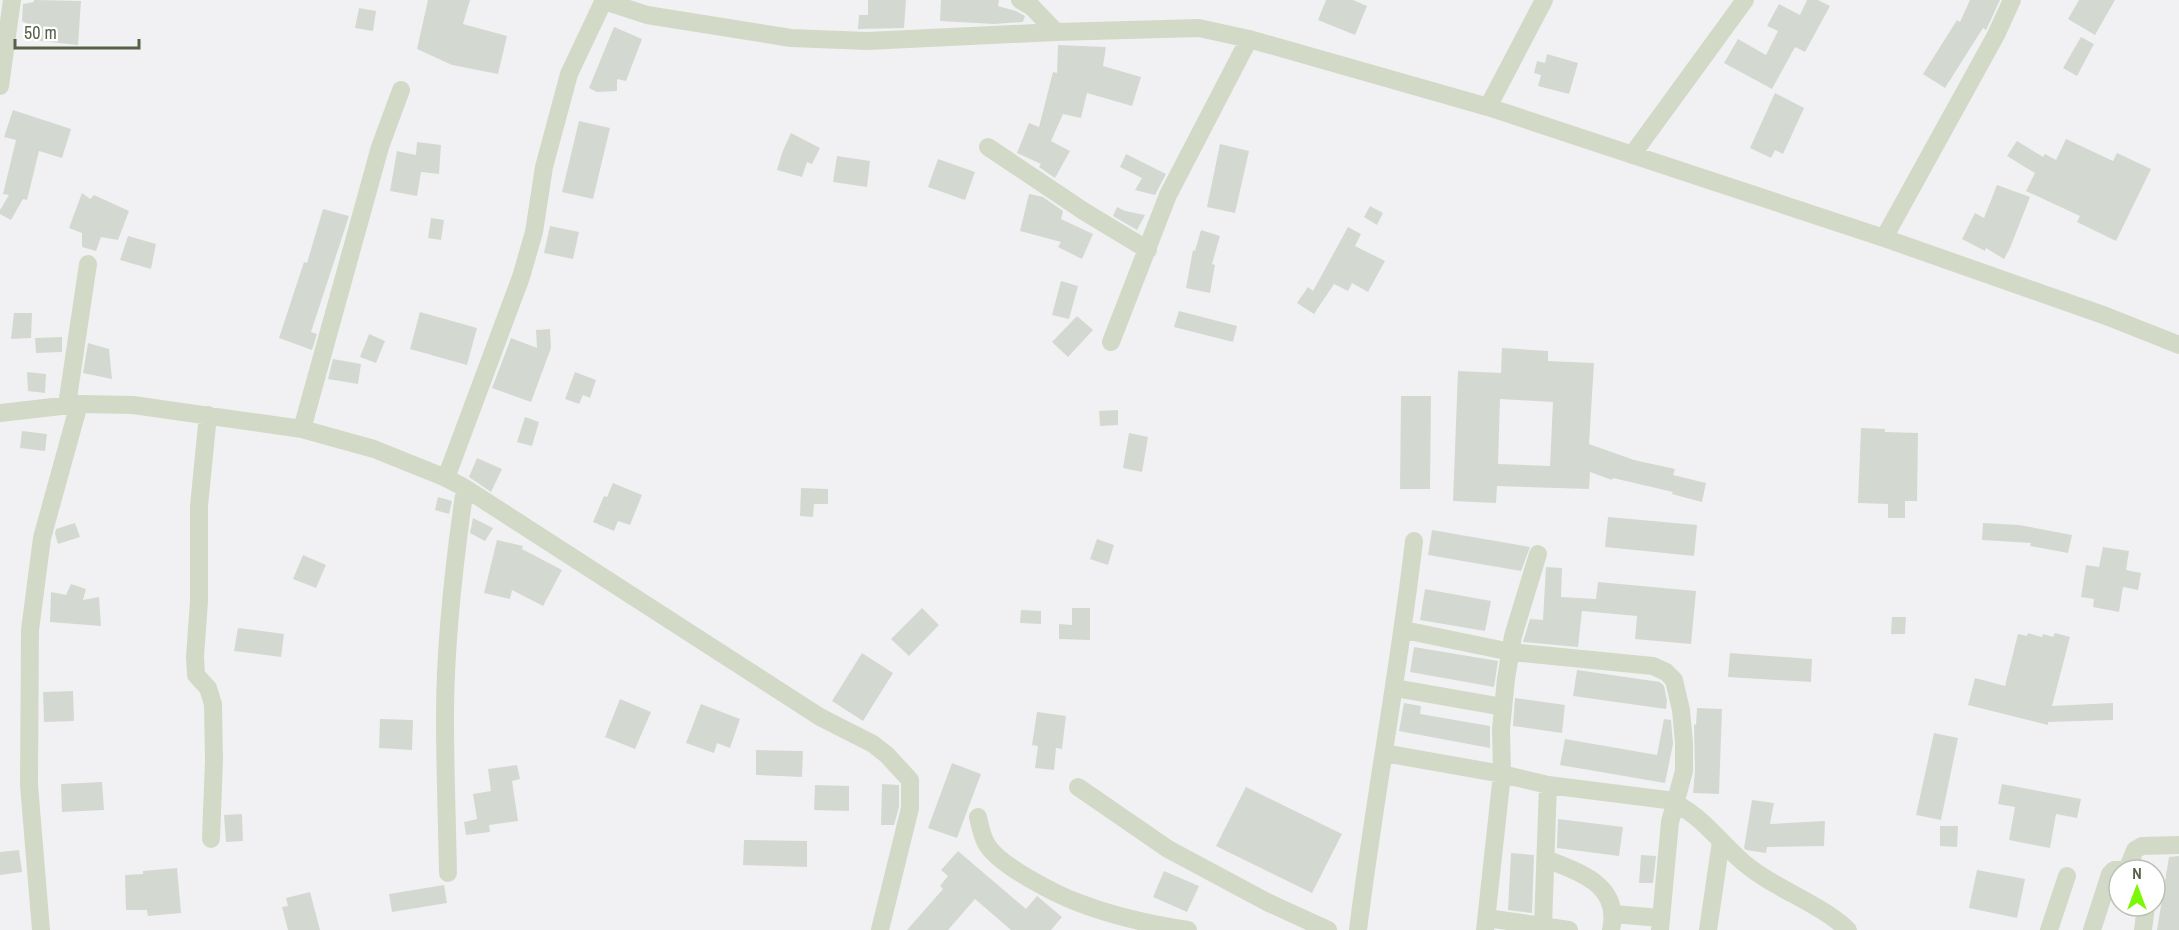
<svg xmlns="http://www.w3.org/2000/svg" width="2179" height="930" viewBox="0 0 2179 930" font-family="'Archivo Narrow',sans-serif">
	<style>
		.building { fill: #d3d9d0; fill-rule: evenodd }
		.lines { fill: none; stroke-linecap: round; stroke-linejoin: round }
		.street { stroke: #d2dac7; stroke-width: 18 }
	</style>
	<rect width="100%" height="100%" fill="#f1f1f4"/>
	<path class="building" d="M34 0 81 1 78 45 31 40V26L22 21 23 4 34 2Z
		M428 0H470L463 24 507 36 498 74 452 65 417 49Z
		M868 0H906L904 28 858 29 859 15H868Z
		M941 0H999L998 6 1016 11 1025 16 1023 22 994 24 940 21Z
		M1326 0H1353L1367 6 1355 35 1318 20Z
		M1807 0H1818L1830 6 1805 52 1795 47 1772 89 1724 63 1738 39 1766 55 1778 31 1767 26 1779 4 1800 15Z
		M1970 0H2000L1986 30 1983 28 1945 88 1923 74 1957 20 1960 22Z
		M2079 0H2115L2095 35 2068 19Z
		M359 8 376 11 373 31 355 28Z
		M614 27 642 39 626 81 617 79V91L597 92 589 88Z
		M2081 37 2094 44 2077 76 2063 68Z
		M1058 45 1106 47 1103 66 1141 77 1132 106 1087 93 1081 118 1063 114 1051 141 1070 151 1055 178 1039 167 1041 164 1017 153 1029 123 1039 127 1053 72 1057 73Z
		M1547 54 1578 63 1569 94 1538 86 1541 75 1534 73 1537 61 1545 63Z
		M1775 93 1804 108 1783 154 1775 150 1771 158 1750 148Z
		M13 110 71 129 62 158 39 151 27 200 23 199 11 220 0 214V210L9 195 3 194 16 140 4 137Z
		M579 121 610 128 593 199 562 192Z
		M791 133 820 148 812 164 807 162 802 177 777 170 782 153Z
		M2066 139 2113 161 2117 153 2151 169 2116 241 2077 222 2080 216 2026 191 2035 173 2007 156 2017 141 2043 157 2045 154 2056 160Z
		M417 142 441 145 439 174 421 172 417 196 390 191 397 151 416 155Z
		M1220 144 1249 151 1235 213 1207 207Z
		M1126 154 1166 174 1155 195 1135 190 1142 178 1120 167Z
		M837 156 870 161 867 187 833 182Z
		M938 159 975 172 965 200 928 187Z
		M1997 185 2030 197 2010 248 2004 259 1986 248 1985 251 1962 239 1975 213 1984 218Z
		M82 193 90 199 94 195 129 211 118 240 101 237 96 251 82 247V233L69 228Z
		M1029 194 1043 197 1063 211 1061 219 1093 234 1082 259 1058 247 1061 242 1020 231Z
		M1370 206 1383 213 1377 225 1364 217Z
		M1117 207 1125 211 1145 215 1137 230 1113 216Z
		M323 209 349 216 311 332 317 334 312 350 279 338 304 262 307 263Z
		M431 218 444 220 441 240 428 238Z
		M550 226 579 232 573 259 544 253Z
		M1348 227 1361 234 1355 246 1385 261 1368 292 1352 283 1348 291 1334 284 1314 314 1297 303 1308 287 1313 291Z
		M1201 230 1220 236 1212 264 1215 265 1210 293 1186 288 1193 250 1195 251Z
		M128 236 156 244 151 269 120 260Z
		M1061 281 1078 286 1069 319 1052 315Z
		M1179 311 1237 326 1233 342 1174 327Z
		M420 312 477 328 467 365 410 349Z
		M14 313H32L31 338 11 339Z
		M1077 316 1093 330 1068 357 1052 342Z
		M550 329 551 348 531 402 492 388 511 338 537 348 536 330Z
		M369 334 385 341 376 363 360 357Z
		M62 337V352L36 353 35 338Z
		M88 343 109 349 112 379 83 373Z
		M1502 348 1548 351V361L1594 363 1589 444 1634 460 1675 469 1673 475 1706 483 1702 502 1672 494 1673 492 1613 478 1612 480 1590 472 1589 489 1497 486 1496 503 1453 501 1458 371 1501 373ZM1500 399 1553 402 1550 466 1498 464Z
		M333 359 361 364 358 384 328 379Z
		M27 372 46 374 45 393 28 391Z
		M575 372 596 380 590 398 583 395 579 404 565 399Z
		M1401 396H1431L1430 489H1400Z
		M1118 410V425L1100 426 1099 411Z
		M525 417 539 422 532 446 517 442Z
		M1861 428 1885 429V432L1918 433 1917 501H1905V518H1888V504L1858 503Z
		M22 431 47 434 45 451 20 448Z
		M1129 433 1148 437 1142 472 1123 468Z
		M477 458 502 469 491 492 469 477Z
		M613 483 642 495 630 525 618 521 614 531 593 522 604 496 607 497Z
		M801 488 828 489V504H814L813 517 800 516Z
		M438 497 452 501 449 514 435 510Z
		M1608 517 1697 525 1694 556 1605 547Z
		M473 518 493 528 485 541 470 533Z
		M75 523 80 537 58 544 55 534 56 529Z
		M1983 523 2019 525 2072 535 2068 553 2030 546 2031 543 1982 540Z
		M1432 530 1530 547 1521 571 1428 555Z
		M1097 539 1114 545 1108 565 1090 559Z
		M497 540 523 546 522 549 562 570 543 606 512 590 510 599 484 593Z
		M2103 547 2129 551 2126 570 2141 573 2138 590 2123 587 2119 612 2093 607 2094 599 2081 597 2086 565 2099 567Z
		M303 555 326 565 316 588 293 579Z
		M1546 567 1562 568 1561 597 1596 599 1598 582 1696 591 1691 644 1635 639 1637 616 1582 611 1578 647 1523 642 1530 619 1543 620Z
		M71 584 86 589 83 600 99 597 101 626 50 622 51 592 66 595Z
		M1425 589 1491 601 1485 631 1420 620Z
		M922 608 939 625 909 656 891 639Z
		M1072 608H1090V640L1059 639V624L1072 625Z
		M1021 610 1041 611V624L1020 623Z
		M1892 617H1906L1905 634H1891Z
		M238 628 284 634 281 657 234 651Z
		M2028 633 2042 637 2043 634 2053 637 2055 633 2070 637 2052 706 2113 703V720L2048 722V725L1968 705 1975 678 2005 686 2018 634 2027 636Z
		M1414 647 1498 661 1494 687 1410 672Z
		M862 653 893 673 863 721 832 701Z
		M1730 653 1812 659 1811 682 1728 677Z
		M1577 670 1660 682 1664 686 1667 701 1666 709 1573 696Z
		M73 691 74 721 44 722 43 692Z
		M1515 698 1565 705 1562 733 1513 726Z
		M620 699 651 712 635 749 605 737Z
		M1404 703 1421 706 1420 714 1490 726V748L1399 731Z
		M701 704 740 719 730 748 717 743 714 753 686 743Z
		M1697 708 1722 709 1719 794 1693 793 1695 771 1694 724 1696 725Z
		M1037 712 1066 716 1062 749 1056 748 1054 770 1035 768 1038 746 1032 745Z
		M380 719 413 720 412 750 379 748Z
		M1664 719 1671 720 1673 744 1665 783 1560 765 1565 739 1657 755Z
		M1934 733 1958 738 1941 820 1916 815Z
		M756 750 803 751 802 777 756 775Z
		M952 763 981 774 957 838 928 828Z
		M517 765 520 779 512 781 518 821 489 825 490 832 466 835 464 822 477 819 473 794 491 791 488 769Z
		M102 782 104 810 62 812 61 784Z
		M882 784 899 785V807L894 825H881Z
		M2002 784 2081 799 2077 818 2056 814 2050 848 2009 840 2015 807 1998 804Z
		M815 785 849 786V811L814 810Z
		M1246 787 1342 834 1312 893 1216 846Z
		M1752 800 1774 803 1770 824 1825 821 1824 846 1767 847 1766 853 1746 850 1744 848Z
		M242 814 243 841 226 842 224 815Z
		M1558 819 1623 827 1619 856 1557 848Z
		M1940 826H1958L1957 847 1940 846Z
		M744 840 807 841V867L743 865Z
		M19 850 22 872 0 875V852Z
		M958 851 1026 909 1037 896 1062 917 1051 930H1011L975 899 948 930H907L943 889 940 886 948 876 941 870Z
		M1511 853 1534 855 1532 913 1508 910Z
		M1641 855 1656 856 1653 883H1639Z
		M2179 856V930H2157L2169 857Z
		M177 868 181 913 148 916 147 910H126L125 875 143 874V871Z
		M1977 870 2025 879 2017 918 1969 908Z
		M1164 871 1199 886 1187 912 1153 897Z
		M444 885 447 903 392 912 389 894Z
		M310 892 320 930H288L282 907 288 906 286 898Z"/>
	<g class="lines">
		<path class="street" d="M1020 0 1032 7 1056 32
			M604 1 647 15 791 38 867 41 1056 32 1199 28 1249 39 1488 107 1884 238 2106 316 2179 345
			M0 86 12 0
			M1488 107 1544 0
			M988 147 1085 212 1148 250
			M1632 155 1745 0
			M1884 238 1996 35 2012 0
			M1111 342 1168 195 1249 39
			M67 405 88 264
			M0 413 79 404 133 405 302 429 374 449 446 478 465 488 820 717 873 744 887 755 910 780V808L880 930
			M208 415 199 506V601L195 657 196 675 208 688 213 704 214 760 211 839
			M302 429 380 147 401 90
			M446 478 521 277 534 232 544 167 569 74 604 0
			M1404 630 1511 652 1653 666 1666 672 1674 680 1681 710 1684 743V771L1670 822 1660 930
			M1395 688 1503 707
			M1384 753 1502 774 1548 785 1667 800C1700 812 1718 841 1744 863 1776 890 1818 902 1848 930
			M1078 787 1168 849 1269 903 1328 930
			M978 817C980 826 982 836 986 843 997 865 1059 896 1082 904 1114 916 1154 925 1188 930
			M1546 859C1581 873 1621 885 1611 930
			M2127 870 2135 850 2142 846 2179 845
			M448 873C447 821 445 769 445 717 445 640 454 563 465 488
			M1614 914 1660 918
			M1487 918 1569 930
			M1543 926 1548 785
			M41 930 29 785 30 630 42 538 79 404
			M1358 930C1374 800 1399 671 1414 541
			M1485 930 1502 774 1501 729 1506 679 1513 636 1538 554
			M1708 930 1721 841
			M2049 930 2067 876
			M2092 930 2110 874 2114 870H2139
			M2143 930 2146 906"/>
	</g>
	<g transform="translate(2137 888)"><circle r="28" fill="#ffffff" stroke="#bbc0b5" stroke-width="1.5"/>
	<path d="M0-4.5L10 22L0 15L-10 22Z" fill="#7bf708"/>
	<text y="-9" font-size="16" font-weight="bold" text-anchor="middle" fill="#566147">N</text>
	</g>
	<path d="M15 39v9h124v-9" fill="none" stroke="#566147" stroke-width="3"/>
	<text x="24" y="39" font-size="18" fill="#566147" stroke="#ffffff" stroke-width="4.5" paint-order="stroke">50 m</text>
</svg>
